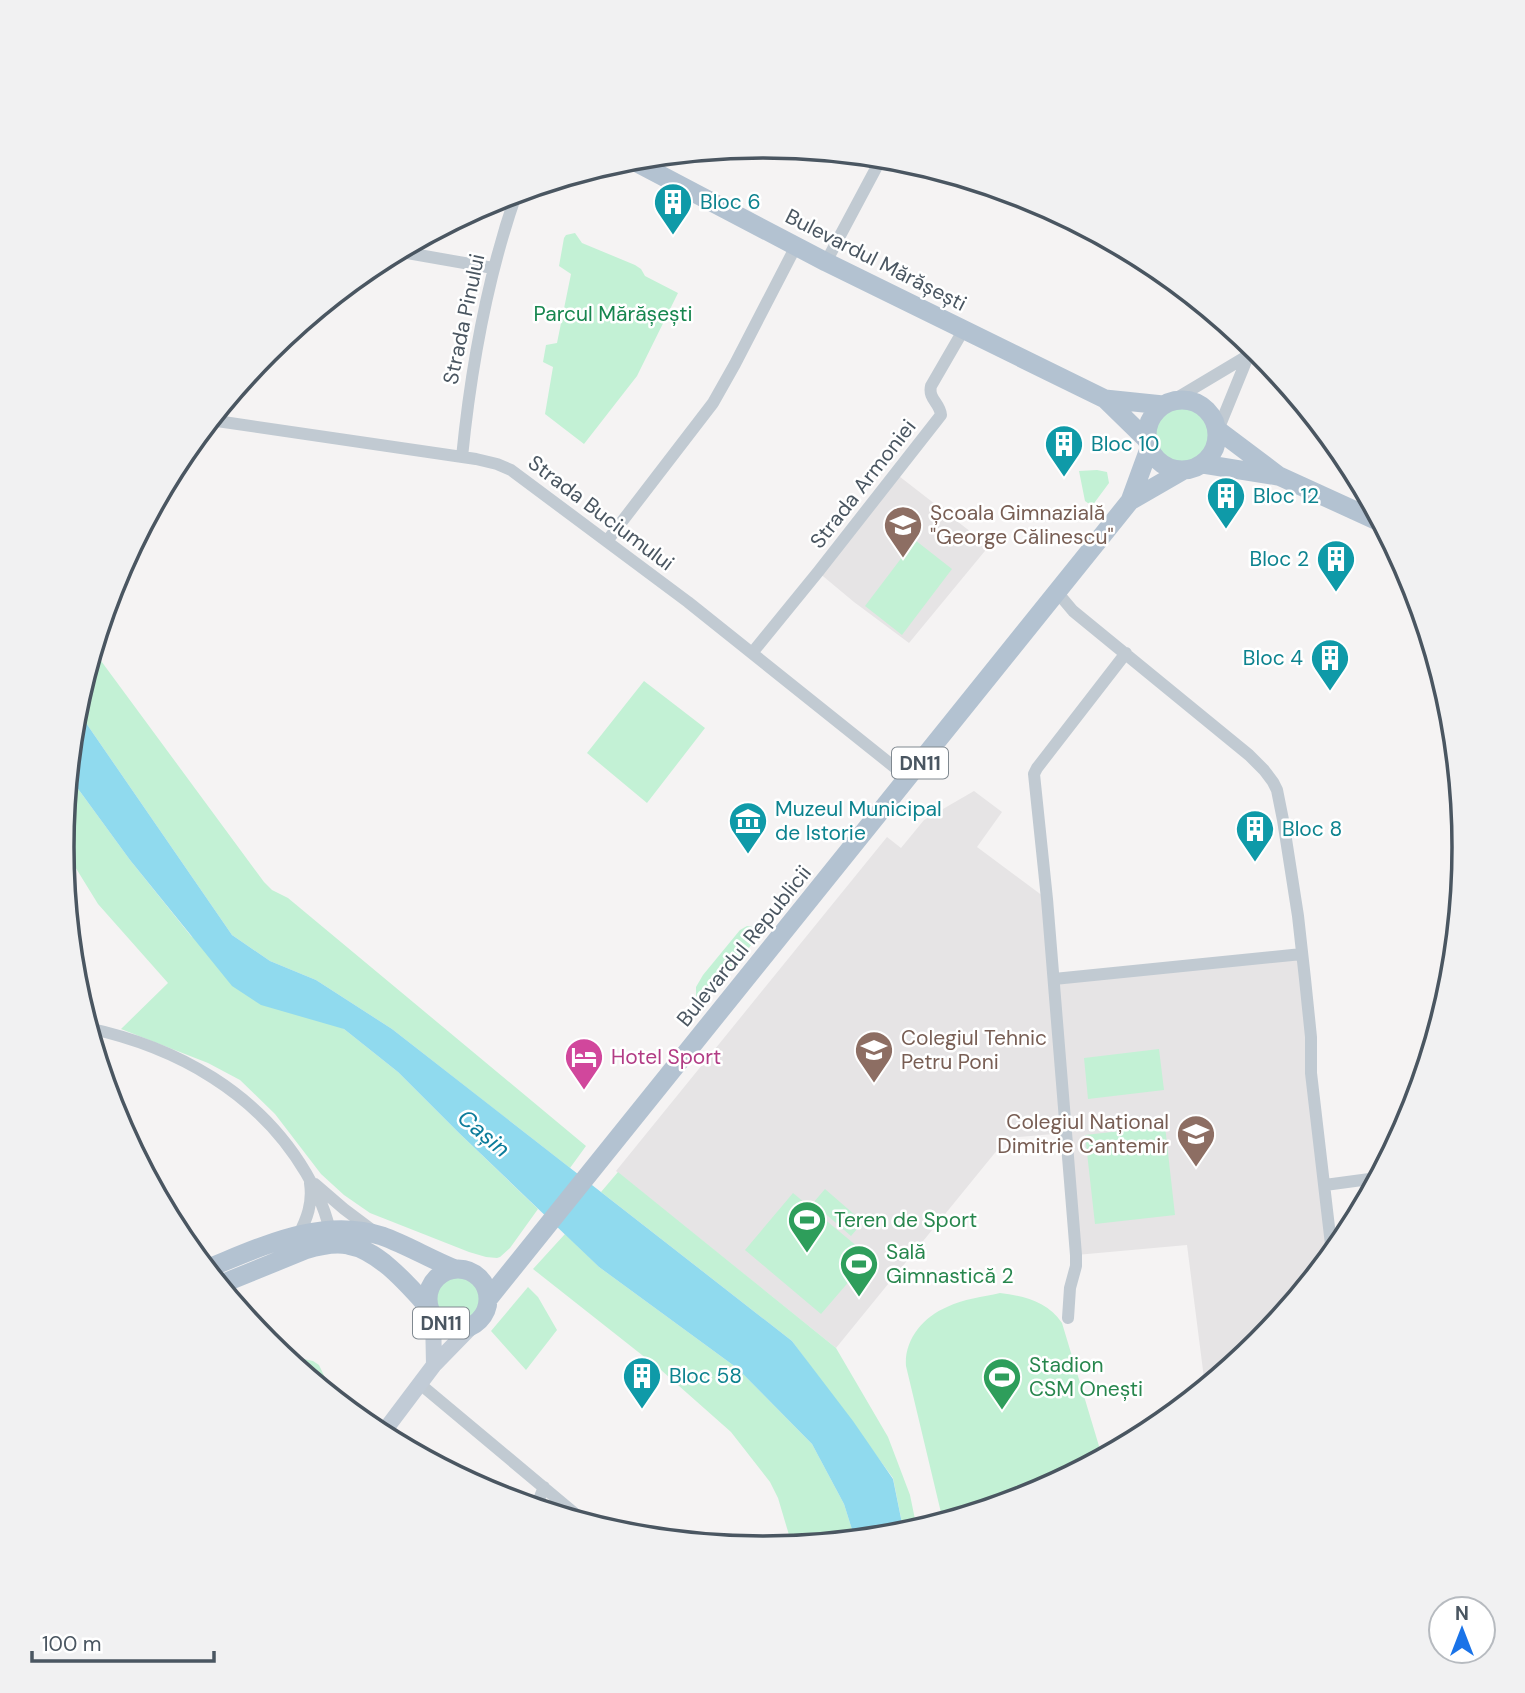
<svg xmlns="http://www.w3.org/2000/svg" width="1525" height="1693" viewBox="0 0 1525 1693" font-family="'DM Sans',sans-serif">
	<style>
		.education { fill: #e6e4e5 }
		.green { fill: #c3f1d5 }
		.water { fill: #90daee }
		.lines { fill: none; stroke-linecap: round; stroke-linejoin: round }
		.street { stroke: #c1cad2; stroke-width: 12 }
		.secondary { stroke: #c1cbd6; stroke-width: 16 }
		.primary { stroke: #b3c2d1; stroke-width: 19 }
		.labels { text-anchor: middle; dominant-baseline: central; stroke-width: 5; stroke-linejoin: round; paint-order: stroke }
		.shield { fill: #fff; stroke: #808990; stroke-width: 2 }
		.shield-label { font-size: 19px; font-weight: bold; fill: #4a5661 }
		.culture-label { font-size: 21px; fill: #0d838f; stroke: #fff; text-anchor: start }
		.street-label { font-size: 21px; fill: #4a5661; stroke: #fff }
		.park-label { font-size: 21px; fill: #17864f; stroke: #fff }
		.education-label { font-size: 21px; fill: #785e54; stroke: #fff; text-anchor: start }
		.hotel-label { font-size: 21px; fill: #b23c85; stroke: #fff; text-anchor: start }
		.leisure-label { font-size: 21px; fill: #27864d; stroke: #fff; text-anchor: start }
		.water-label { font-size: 23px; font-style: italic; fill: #0c7c9b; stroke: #fff }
		.rim { fill: none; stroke: #4a5661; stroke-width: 3.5 }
	</style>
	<rect width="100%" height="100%" fill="#f5f3f3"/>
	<path class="education" d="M895 473 989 546 909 643 854 602 818 572Z
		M974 791 1002 812 977 847 1047 899 1053 979 1302 954 1332 1253 1258 1343 1205 1386 1187 1245 1076 1255 1065 1133 1007 1138 836 1348 616 1171 887 837 901 848 924 820Z"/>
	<path class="green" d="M575 233 582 243 635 265 641 269 645 276 678 293 637 376 584 444 545 414 553 367 543 362 546 345 557 343 571 274 559 266 564 238 566 235Z
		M1154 435a28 28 0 1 1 56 0a28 28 0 1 1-56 0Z
		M1097 470 1107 472 1109 483 1092 506 1085 501 1079 471Z
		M915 540 952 569 902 635 865 606Z
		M93 650 264 882 272 890 288 898 586 1146 570 1168 392 1029 316 980 270 961 232 935 75 707Z
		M644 681 705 728 647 803 587 753Z
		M68 775 130 860 191 936 344 1029 398 1072 459 1133 538 1209 510 1248 500 1257 497 1258 486 1257 469 1252 370 1213 344 1195 321 1174 275 1114 240 1080 208 1063 121 1029 168 983 98 904 61 844Z
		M747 926 764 929 704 1004 699 1001 696 996V987L703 975 740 930Z
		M1159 1049 1164 1090 1088 1099 1084 1058Z
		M1165 1126 1175 1215 1095 1224 1085 1135Z
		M618 1172 836 1348 888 1437 910 1495 917 1529 904 1533 893 1478 792 1341 601 1192Z
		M825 1189 863 1222 851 1236 813 1203Z
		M793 1193 870 1257 821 1314 745 1250Z
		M565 1234 599 1267 737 1368 812 1444 844 1504 855 1539 792 1545 778 1498 770 1482 731 1432 661 1370 533 1269Z
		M429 1299a30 30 0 1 1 60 0a30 30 0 1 1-60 0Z
		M528 1287 538 1297 557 1330 526 1370 491 1331Z
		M1000 1293C1024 1296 1048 1302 1062 1323L1102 1456 1030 1495 943 1521 906 1366C904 1340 923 1317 947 1307 963 1299 983 1297 1000 1293Z
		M280 1354 313 1361 319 1365 328 1384 323 1389Z"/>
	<path class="water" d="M75 707 232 935 270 961 316 980 392 1029 792 1341 853 1421 893 1479 904 1533 855 1539 844 1504 812 1444 737 1368 599 1267 459 1133 398 1072 344 1029 261 1005 232 986 130 860 68 775Z"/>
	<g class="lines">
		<path class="street" d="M396 251 493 268
			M826 262 882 157
			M1172 401 1249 355
			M210 420 476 459 497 464 511 470 688 602 908 778
			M1218 430 1249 354 1255 348
			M462 457C471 367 487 277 517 192
			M607 541 713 403 735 364 796 246
			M1057 592 1073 611 1249 755 1264 770 1273 782 1277 790 1283 820 1298 916 1305 979 1311 1037V1073L1332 1253
			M752 653 818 572 941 415C940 403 928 399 931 386L964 329
			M1054 979 1302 954
			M88 1028C177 1047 259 1093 306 1173 318 1194 327 1213 331 1237
			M315 1184 344 1209 372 1230
			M1325 1185 1377 1178
			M298 1236C307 1219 313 1203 310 1183
			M1068 1318 1070 1288 1076 1266V1255L1047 899 1034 774 1037 768 1126 653
			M420 1384 585 1522
			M536 1507 544 1487"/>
		<path class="secondary" d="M433 1315 434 1365
			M382 1434 434 1365 473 1325"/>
		<path class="primary" d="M628 158 826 262 1105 399 1147 440
			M1105 399 1163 405
			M1147 435a35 35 0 1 1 70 0a35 35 0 1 1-70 0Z
			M1218 430 1279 476 1380 522
			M1203 464 1278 476
			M1130 501 1182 471
			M428 1299a30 30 0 1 1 60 0a30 30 0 1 1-60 0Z
			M206 1269C261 1247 322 1216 382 1236 407 1245 430 1259 455 1269
			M219 1285 305 1250C318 1246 333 1242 348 1245 379 1250 409 1286 429 1308
			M489 1298 1130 501 1149 449"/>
	</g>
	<defs>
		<g id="building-pin" transform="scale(2.0125)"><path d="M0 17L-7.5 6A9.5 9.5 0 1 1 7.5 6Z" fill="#0f9aa8" stroke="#fff"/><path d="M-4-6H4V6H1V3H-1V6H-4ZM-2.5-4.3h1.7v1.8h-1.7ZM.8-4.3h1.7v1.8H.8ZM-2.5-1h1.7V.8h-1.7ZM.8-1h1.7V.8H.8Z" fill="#fff"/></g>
		<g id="school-pin" transform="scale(2.0125)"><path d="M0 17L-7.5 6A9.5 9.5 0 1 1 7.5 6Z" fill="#8d6e63" stroke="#fff"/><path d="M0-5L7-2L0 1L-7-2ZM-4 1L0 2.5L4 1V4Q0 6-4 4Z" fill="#fff"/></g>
		<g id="museum-pin" transform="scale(2.0125)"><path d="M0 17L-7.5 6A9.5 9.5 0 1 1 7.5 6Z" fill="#0f9aa8" stroke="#fff"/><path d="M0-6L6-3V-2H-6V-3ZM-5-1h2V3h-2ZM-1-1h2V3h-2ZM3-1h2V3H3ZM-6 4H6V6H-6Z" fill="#fff"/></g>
		<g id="hotel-pin" transform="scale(2.0125)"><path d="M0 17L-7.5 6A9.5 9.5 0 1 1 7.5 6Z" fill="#d1479c" stroke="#fff"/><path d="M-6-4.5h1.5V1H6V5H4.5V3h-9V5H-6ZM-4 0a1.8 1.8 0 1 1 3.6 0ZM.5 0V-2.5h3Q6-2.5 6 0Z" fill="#fff"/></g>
		<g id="stadium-pin" transform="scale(2.0125)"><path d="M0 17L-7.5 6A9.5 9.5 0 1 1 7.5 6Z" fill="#2e9e5b" stroke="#fff"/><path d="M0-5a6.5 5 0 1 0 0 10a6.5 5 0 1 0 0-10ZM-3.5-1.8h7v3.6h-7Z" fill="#fff"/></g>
	</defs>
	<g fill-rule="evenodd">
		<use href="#building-pin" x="673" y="202"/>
		<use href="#building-pin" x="1064" y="444"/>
		<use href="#building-pin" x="1226" y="496"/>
		<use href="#school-pin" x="903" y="525"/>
		<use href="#building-pin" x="1336" y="559"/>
		<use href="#building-pin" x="1330" y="658"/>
		<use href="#museum-pin" x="748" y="821"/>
		<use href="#building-pin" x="1255" y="829"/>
		<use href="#school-pin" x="874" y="1050"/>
		<use href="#hotel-pin" x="584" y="1057"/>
		<use href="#school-pin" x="1196" y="1134"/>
		<use href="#stadium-pin" x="807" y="1220"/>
		<use href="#stadium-pin" x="859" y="1264"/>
		<use href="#building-pin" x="642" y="1376"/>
		<use href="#stadium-pin" x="1002" y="1377"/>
	</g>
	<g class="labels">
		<g class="shield">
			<rect x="892" y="747.5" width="56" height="31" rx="5"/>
			<rect x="413" y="1307.5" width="56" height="31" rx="5"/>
		</g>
		<g class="shield-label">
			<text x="920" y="763">DN11</text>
			<text x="441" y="1323">DN11</text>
		</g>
		<g class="culture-label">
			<text x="700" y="202">Bloc 6</text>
			<text x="1091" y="444">Bloc 10</text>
			<text x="1253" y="496">Bloc 12</text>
			<text x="1309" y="559" text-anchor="end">Bloc 2</text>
			<text x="1303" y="658" text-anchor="end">Bloc 4</text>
			<text x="775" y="809">Muzeul Municipal<tspan x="775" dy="24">de Istorie</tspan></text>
			<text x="1282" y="829">Bloc 8</text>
			<text x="669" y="1376">Bloc 58</text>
		</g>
		<g class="street-label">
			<text transform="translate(876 260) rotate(27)">Bulevardul Mărășești</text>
			<text transform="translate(464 319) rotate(-78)">Strada Pinului</text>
			<text transform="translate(863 484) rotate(-52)">Strada Armoniei</text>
			<text transform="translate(601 513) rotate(37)">Strada Buciumului</text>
			<text transform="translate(744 946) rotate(-51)">Bulevardul Republicii</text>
		</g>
		<g class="park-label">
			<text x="613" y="314">Parcul Mărășești</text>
		</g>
		<g class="education-label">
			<text x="930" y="513">Școala Gimnazială<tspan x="930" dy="24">"George Călinescu"</tspan></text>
			<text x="901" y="1038">Colegiul Tehnic<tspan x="901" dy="24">Petru Poni</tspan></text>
			<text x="1169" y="1122" text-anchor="end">Colegiul Național<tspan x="1169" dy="24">Dimitrie Cantemir</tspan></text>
		</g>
		<g class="hotel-label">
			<text x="611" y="1057">Hotel Sport</text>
		</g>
		<g class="leisure-label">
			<text x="834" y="1220">Teren de Sport</text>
			<text x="886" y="1252">Sală<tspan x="886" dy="24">Gimnastică 2</tspan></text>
			<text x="1029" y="1365">Stadion<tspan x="1029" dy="24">CSM Onești</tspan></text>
		</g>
		<g class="water-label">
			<text transform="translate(484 1133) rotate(40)">Cașin</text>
		</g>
	</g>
	<path d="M0 0H1525V1693H0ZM74 847a689 689 0 1 1 1378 0a689 689 0 1 1-1378 0Z" fill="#f1f1f2" fill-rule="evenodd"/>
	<path class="rim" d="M74 847a689 689 0 1 1 1378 0a689 689 0 1 1-1378 0Z"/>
	<g transform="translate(1462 1630)"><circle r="33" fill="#ffffff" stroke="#b7bbc0" stroke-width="2"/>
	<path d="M0-5L12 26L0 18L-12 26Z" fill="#1a73e8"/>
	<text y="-10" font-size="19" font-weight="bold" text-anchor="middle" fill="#4a5661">N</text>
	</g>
	<path d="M32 1651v10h182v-10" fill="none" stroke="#4a5661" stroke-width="3.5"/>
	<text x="42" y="1651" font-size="21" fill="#4a5661" stroke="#ffffff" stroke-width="5" paint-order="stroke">100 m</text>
</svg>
